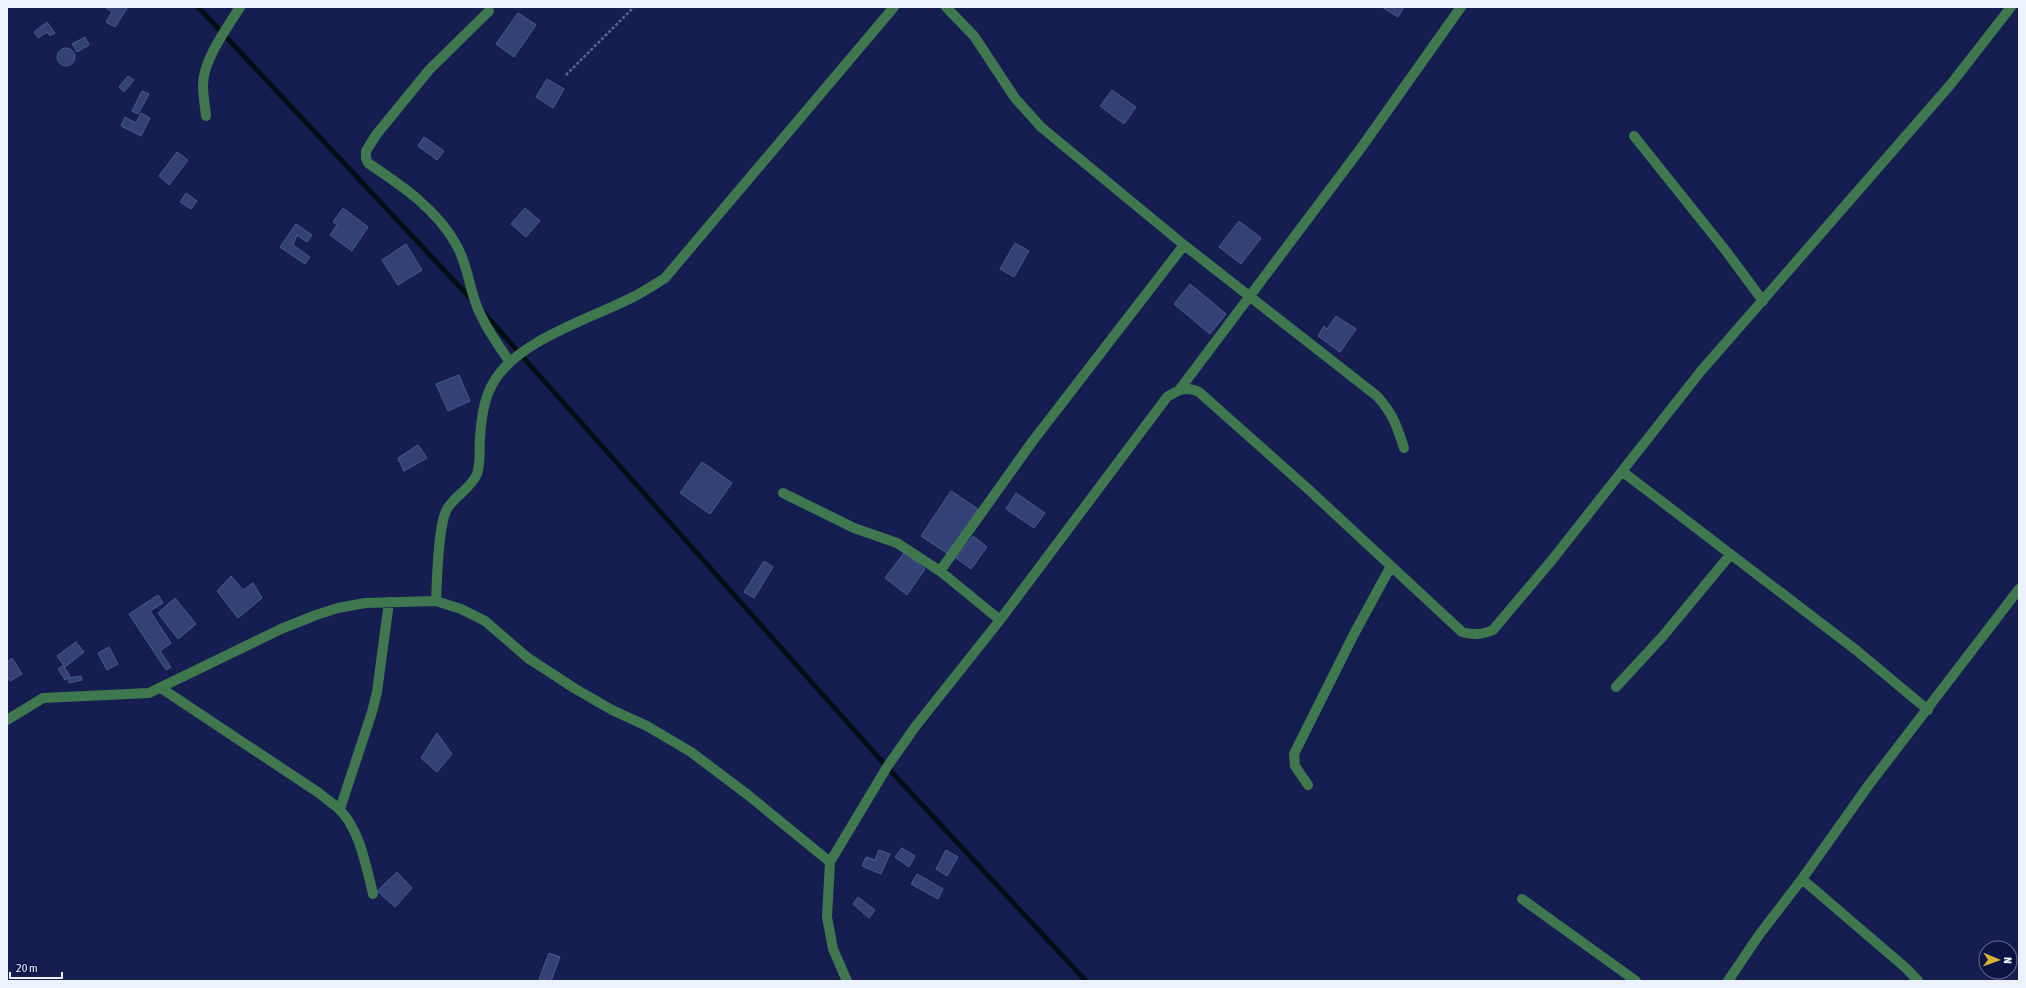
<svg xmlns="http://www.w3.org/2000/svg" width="2026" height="988" viewBox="0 0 2026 988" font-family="'Asap Condensed',sans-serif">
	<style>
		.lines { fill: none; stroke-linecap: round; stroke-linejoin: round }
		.stream { stroke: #000e12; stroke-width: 5 }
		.building { fill: #334177; stroke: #4a5992 }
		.path { stroke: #5e658c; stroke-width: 2.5; stroke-dasharray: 3 2; stroke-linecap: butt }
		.minor { stroke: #3f774e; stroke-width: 10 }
	</style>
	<rect width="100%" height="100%" fill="#161e51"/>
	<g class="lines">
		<path class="stream" d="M198 7 472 300
			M483 312 887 767 1086 981"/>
	</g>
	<path class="building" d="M105 7H128L115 27 106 22 112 12Z
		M1382 7H1404L1398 17Z
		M518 13 536 25 514 57 496 44Z
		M47 22 55 33 50 36 47 32 38 38 34 32Z
		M85 37 89 45 77 52 72 44Z
		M57 57a9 9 0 1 1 18 0a9 9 0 1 1-18 0Z
		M128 76 134 80 124 92 119 87Z
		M547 79 564 89 553 108 536 97Z
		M1112 90 1136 107 1124 124 1100 106Z
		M142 91 149 94 138 114 132 111Z
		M141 113 150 118 141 136 121 126 125 117 136 123Z
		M424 137 444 151 437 160 418 146Z
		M177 152 188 160 169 185 159 176Z
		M186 193 197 201 191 209 180 202Z
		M343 208 368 227 352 251 330 235 337 225 333 222Z
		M525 208 540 221 526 237 511 224Z
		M1239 221 1261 238 1241 264 1219 247Z
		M296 224 312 235 307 242 297 235 293 245 310 257 305 264 280 247Z
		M1015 243 1029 251 1014 277 1000 269Z
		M406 244 422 270 398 285 382 260Z
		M1190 284 1226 314 1210 334 1174 304Z
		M1336 316 1356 329 1340 352 1318 336 1324 326 1327 329Z
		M459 375 470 401 448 411 436 384Z
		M418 445 427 458 404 471 398 458Z
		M702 462 732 483 710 514 680 493Z
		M951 491 978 509 948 554 921 536Z
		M1016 493 1045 513 1034 528 1006 509Z
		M973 536 987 547 971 569 956 558Z
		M904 553 925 569 907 595 885 578Z
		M764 561 773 567 754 598 744 592Z
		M231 576 243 590 253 583 262 598 238 618 217 591Z
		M158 595 163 603 150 611 171 643 160 651 171 667 166 670 129 614Z
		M175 598 196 624 178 639 158 613Z
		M76 642 84 652 65 667 57 656Z
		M109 647 118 664 107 670 98 653Z
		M12 658 22 674 10 681 7 676V662Z
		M63 665 70 676 65 680 58 669Z
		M81 676 82 680 69 683 68 678Z
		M437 733 452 754 437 772 421 758Z
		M902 848 915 856 909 867 895 857Z
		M879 850 890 854 881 874 862 866 866 857 875 860Z
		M946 850 958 857 947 876 936 869Z
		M397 872 412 888 395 907 377 891Z
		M917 874 943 889 938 899 911 884Z
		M858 897 875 910 869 918 853 904Z
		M549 953 560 957 551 981H547L539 979Z"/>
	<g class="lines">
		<path class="path" d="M566 75 634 7"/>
		<path class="minor" d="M946 7 974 36 1015 98 1041 127 1184 245 1377 396C1393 414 1397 426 1404 448
			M489 11 429 70 376 135 366 151V158L368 163C401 185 438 210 457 246 467 264 469 285 476 304 484 325 497 343 509 361
			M206 116C205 106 203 95 203 85 203 60 227 28 240 7
			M1634 136 1726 251 1763 301
			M1180 389 1361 148 1461 7
			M1623 472 1856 650 1928 710
			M783 493 854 528 897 543 940 571 1000 620
			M940 571 1032 442 1184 245
			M436 601C437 579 438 529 446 511 453 496 471 489 477 474 481 463 479 449 480 438 481 421 484 399 492 385 515 340 594 318 637 295 646 290 656 284 665 278L894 7
			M1616 687 1663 636 1730 555
			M161 688 319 793C325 798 332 803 338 808 360 829 366 866 373 894
			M7 720 43 698 149 693 281 629 316 615 338 608 365 603 436 601 461 609 485 621 528 658 574 688 612 710 647 726 691 752 748 795 830 862
			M1308 785 1295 766 1294 754 1354 634 1391 566
			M340 809 372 712 377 692 389 602
			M1802 879 1907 969 1918 981
			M1522 899 1636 981
			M847 981 833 949 827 917 830 862 887 767 915 727 1000 620 1167 397C1178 390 1185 386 1199 392L1307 488 1462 632C1474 635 1481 635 1493 630L1552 560 1701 371 1951 84 2011 7
			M1728 981 1759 935 1802 879 1868 786 2019 589"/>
	</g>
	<rect width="2026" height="988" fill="none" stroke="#edf2ff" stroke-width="16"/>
	<g transform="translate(1998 960) rotate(92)"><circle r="19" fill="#0d1345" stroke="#676c8f"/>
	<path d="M0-3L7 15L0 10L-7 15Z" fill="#d9b334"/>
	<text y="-6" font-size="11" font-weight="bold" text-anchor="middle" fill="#edf2ff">N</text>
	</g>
	<path d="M10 972v6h52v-6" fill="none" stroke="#edf2ff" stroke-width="2"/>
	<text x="16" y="972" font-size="12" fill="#edf2ff" stroke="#0d1345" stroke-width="3" paint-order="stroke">20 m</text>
</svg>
